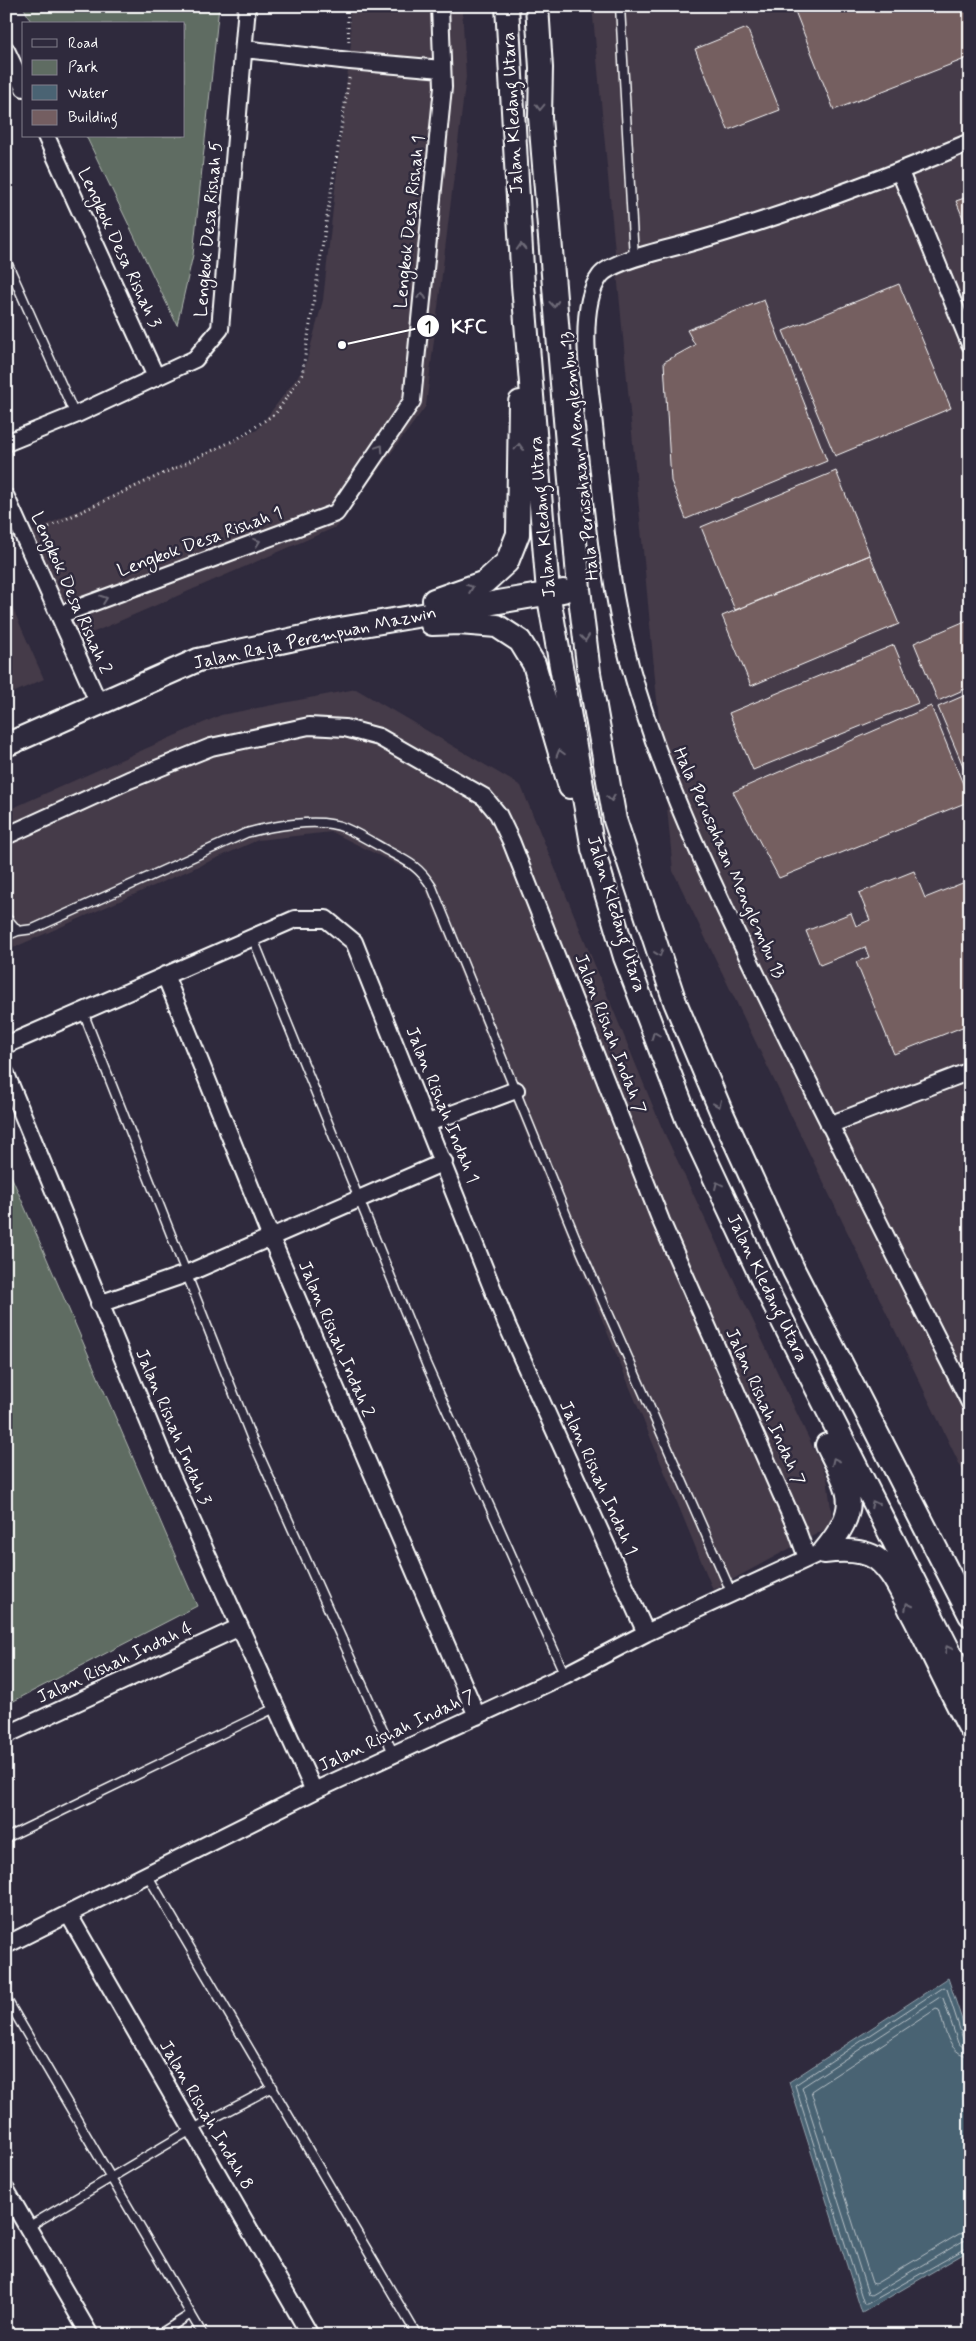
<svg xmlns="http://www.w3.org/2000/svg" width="976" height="2341" viewBox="0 0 976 2341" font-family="Mynerve,sans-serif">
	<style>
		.built { fill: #443a48 }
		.green { fill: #5f6c62; stroke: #afb6b0 }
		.water { fill: #4a6373; stroke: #92a1ab }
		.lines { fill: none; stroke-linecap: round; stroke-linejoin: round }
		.shore { stroke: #b7c1c7; stroke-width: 1 }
		.building { fill: #745e61; stroke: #fff }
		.service-casing { stroke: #fff; stroke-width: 11 }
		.minor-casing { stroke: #fff; stroke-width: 20 }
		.secondary-casing { stroke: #fff; stroke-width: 26 }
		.path { stroke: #fff; stroke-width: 3; stroke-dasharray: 1 4; stroke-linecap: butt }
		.service { stroke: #2f2a3d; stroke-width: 8 }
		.minor { stroke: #2f2a3d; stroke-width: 16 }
		.secondary { stroke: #2f2a3d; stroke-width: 22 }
		.oneway { stroke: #6d6a77 }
		.labels { text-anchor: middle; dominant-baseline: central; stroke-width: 5; stroke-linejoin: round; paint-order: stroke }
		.street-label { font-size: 18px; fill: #fff; stroke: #2f2a3d }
		.leader { fill: none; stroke: #fff; stroke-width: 2 }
		.callout-dot { fill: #fff; stroke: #2f2a3d; stroke-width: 2 }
		.mark-label { font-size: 15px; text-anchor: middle; font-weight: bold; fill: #111 }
		.callout-label { font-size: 19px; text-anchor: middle; font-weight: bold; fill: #fff; stroke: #2f2a3d; stroke-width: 5; stroke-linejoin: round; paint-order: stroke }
	</style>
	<rect width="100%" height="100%" fill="#2f2a3d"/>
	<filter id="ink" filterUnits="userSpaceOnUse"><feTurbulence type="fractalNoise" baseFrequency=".02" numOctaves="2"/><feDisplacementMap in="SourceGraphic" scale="10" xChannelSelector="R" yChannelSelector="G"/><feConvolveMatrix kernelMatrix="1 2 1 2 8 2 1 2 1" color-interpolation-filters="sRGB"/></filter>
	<g filter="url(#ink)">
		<path class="built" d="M349 6H462L466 77 426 406 336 527 62 646 15 539 257 430 305 367 323 300 351 43Z
			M592 6H970V1486L673 871Z
			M6 593 44 679 6 696Z
			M356 689 521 786 662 1128 827 1477 833 1525 713 1590 420 876 332 832 258 840 6 951V811L221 715Z"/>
		<path class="green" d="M23 6H219L193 255 177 325 86 136H184V24H32Z
			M6 1164 197 1606 6 1705Z"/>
		<path class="water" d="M948 1978 970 2044V2250L862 2313 789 2082Z"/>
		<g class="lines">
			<path class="shore" d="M970 2042 963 2039 947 1989 943 1987 795 2085 864 2304H867L970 2246
				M970 2049 963 2047 958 2043 943 1998 940 1997 802 2087 868 2294 871 2295 963 2241 970 2240
				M970 2056C947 2055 945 2027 939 2010L936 2009 811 2091 872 2283 875 2284 959 2234 970 2232"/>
		</g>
		<path class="building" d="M793 6H970V57L834 110Z
			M747 28 780 110 728 130 695 49Z
			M970 196V235L956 201Z
			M899 284 951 408 835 456 783 331Z
			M764 300 827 461 686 519 671 481 664 362 695 345 687 330Z
			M836 471 870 555 735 610 701 527Z
			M870 555 899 624 751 686 722 616Z
			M970 619V687L938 701 914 643Z
			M894 645 918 703 753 770 729 713Z
			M970 693V780H969L938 707Z
			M931 706 970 801 779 878 733 792Z
			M914 871 925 898 970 880V1024L894 1054 856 962 869 957 865 947 820 965 806 931 851 913 856 926 870 920 859 893Z"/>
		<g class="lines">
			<g class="service-casing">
				<path id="service" d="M620 6 634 258
					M6 260 75 415
					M6 917 18 931
					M6 936 18 931 33 929 246 833C272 826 320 817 345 828 359 834 372 842 386 850 407 861 419 866 432 887L581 1251 732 1594
					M252 936 427 1366 565 1675
					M83 1012 251 1437 394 1755
					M6 1838 277 1707
					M148 1876 417 2335
					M6 1998 203 2335
					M28 2227 191 2130 273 2087
					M158 2335 191 2314"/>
			</g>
			<g class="minor-casing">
				<path id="minor" d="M244 49 350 61 442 69
					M6 50 24 88
					M46 136 156 377
					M970 142C878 181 785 216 689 243 669 249 612 260 600 276 576 308 590 387 594 426 603 506 609 587 630 665 662 782 716 891 768 999 834 1135 902 1269 970 1403
					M900 172 970 344
					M6 443 75 415 195 359 220 329 247 6
					M6 497 99 704
					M59 615 336 513 412 401 443 87 440 6
					M6 836 129 780 211 747 309 726 345 728 379 737 484 797 498 814 511 841 661 1221 797 1530 807 1558
					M165 975 271 1238 477 1716
					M6 1045 295 919H326L354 942 507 1325 646 1633
					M6 1074 167 1466 314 1791
					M428 1123 516 1090
					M829 1125 970 1071
					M99 1304 186 1274 444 1162
					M6 1735 240 1627
					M69 1915 310 2335
					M6 1945 314 1791 565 1675 646 1633 817 1554
					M6 2190 90 2335"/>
			</g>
			<g class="secondary-casing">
				<path id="secondary" d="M507 6 523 285 548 592 593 849 625 957 687 1119 770 1296 970 1692
					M537 6 541 68 540 117 579 589 589 673 615 820 675 1002 721 1111 794 1271 970 1615
					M434 600 485 582 507 562 518 534 520 402
					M432 624 459 623 497 626 520 641 534 664 570 787
					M6 745 198 660 340 629 563 591
					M824 1552C861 1506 852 1495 827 1445
					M824 1552C841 1550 863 1549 877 1559 895 1573 904 1598 914 1617 933 1654 950 1691 970 1728"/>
			</g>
			<path class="path" d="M347 6 349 44
				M40 531 237 439 276 413 302 375 349 78"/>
			<use href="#service" class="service"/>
			<use href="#minor" class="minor"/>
			<use href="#secondary" class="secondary"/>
		</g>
		<defs><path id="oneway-chevron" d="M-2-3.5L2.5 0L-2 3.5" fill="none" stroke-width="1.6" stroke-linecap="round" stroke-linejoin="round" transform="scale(1.25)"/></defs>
		<g class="oneway">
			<use href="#oneway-chevron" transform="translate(540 107) rotate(92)"/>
			<use href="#oneway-chevron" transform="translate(521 247) rotate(-93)"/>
			<use href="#oneway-chevron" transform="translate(422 296) rotate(-84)"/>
			<use href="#oneway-chevron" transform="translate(554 304) rotate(85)"/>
			<use href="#oneway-chevron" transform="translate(519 447) rotate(-89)"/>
			<use href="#oneway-chevron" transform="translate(380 448) rotate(-56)"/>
			<use href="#oneway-chevron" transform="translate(257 542) rotate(-20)"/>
			<use href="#oneway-chevron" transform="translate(470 588) rotate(-21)"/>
			<use href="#oneway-chevron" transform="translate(104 599) rotate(-20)"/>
			<use href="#oneway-chevron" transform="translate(585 638) rotate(83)"/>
			<use href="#oneway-chevron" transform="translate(560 753) rotate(-106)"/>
			<use href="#oneway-chevron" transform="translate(611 798) rotate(80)"/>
			<use href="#oneway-chevron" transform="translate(659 953) rotate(71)"/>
			<use href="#oneway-chevron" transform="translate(655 1035) rotate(-111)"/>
			<use href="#oneway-chevron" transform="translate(718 1104) rotate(67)"/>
			<use href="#oneway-chevron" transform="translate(718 1185) rotate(-115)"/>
			<use href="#oneway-chevron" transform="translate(835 1461) rotate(-115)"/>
			<use href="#oneway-chevron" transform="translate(874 1504) rotate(-117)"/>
			<use href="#oneway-chevron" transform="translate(908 1606) rotate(-117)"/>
			<use href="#oneway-chevron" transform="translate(948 1649) rotate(-117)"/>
		</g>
	</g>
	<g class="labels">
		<g class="street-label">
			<text transform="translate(513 113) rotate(-93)">Jalan Kledang Utara</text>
			<text transform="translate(410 222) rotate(-84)">Lengkok Desa Rishah 1</text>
			<text transform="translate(209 229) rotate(-85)">Lengkok Desa Rishah 5</text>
			<text transform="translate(119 248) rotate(65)">Lengkok Desa Rishah 3</text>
			<text transform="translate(580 456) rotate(-96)">Hala Perusahaan Menglembu 13</text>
			<text transform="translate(543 517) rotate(-95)">Jalan Kledang Utara</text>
			<text transform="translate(200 542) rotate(-20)">Lengkok Desa Rishah 1</text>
			<text transform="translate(71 593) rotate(66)">Lengkok Desa Rishah 2</text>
			<text transform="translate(315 638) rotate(-12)">Jalan Raja Perempuan Mazwin</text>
			<text transform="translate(729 863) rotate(66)">Hala Perusahaan Menglembu 13</text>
			<text transform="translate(616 914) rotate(73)">Jalan Kledang Utara</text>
			<text transform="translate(610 1034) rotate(69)">Jalan Rishah Indah 7</text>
			<text transform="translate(442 1105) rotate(68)">Jalan Rishah Indah 1</text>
			<text transform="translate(767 1288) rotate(64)">Jalan Kledang Utara</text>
			<text transform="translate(336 1339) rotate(67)">Jalan Rishah Indah 2</text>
			<text transform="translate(765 1407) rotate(66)">Jalan Rishah Indah 7</text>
			<text transform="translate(173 1427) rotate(67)">Jalan Rishah Indah 3</text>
			<text transform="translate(598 1478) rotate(66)">Jalan Rishah Indah 1</text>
			<text transform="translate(115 1663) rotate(-25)">Jalan Rishah Indah 4</text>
			<text transform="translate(397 1731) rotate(-25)">Jalan Rishah Indah 7</text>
			<text transform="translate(206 2115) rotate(60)">Jalan Rishah Indah 8</text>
		</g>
	</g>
	<path class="leader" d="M342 345L428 326"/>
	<g class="callout-dot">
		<circle cx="342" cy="345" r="5"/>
		<circle cx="428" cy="326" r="12"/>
	</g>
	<g class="mark-label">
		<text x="428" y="332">1</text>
	</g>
	<g class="callout-label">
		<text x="469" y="333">KFC</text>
	</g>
	<rect width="976" height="2341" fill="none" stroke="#2f2a3d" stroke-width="25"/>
	<rect x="12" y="12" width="951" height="2316" fill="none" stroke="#fff" stroke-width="2" filter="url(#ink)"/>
	<rect x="22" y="22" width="162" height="115" fill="#2f2a3d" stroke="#827f8b"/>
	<rect x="32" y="39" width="25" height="8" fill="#2f2a3d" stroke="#827f8b"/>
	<text x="68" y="48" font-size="15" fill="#ffffff">Road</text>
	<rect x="32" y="60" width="25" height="15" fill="#5f6c62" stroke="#827f8b"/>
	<text x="68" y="72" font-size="15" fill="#ffffff">Park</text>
	<rect x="32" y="85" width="25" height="15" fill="#4a6373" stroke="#827f8b"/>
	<text x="68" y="98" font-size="15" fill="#ffffff">Water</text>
	<rect x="32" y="110" width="25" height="15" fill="#745e61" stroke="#827f8b"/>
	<text x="68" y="122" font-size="15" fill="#ffffff">Building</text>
</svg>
